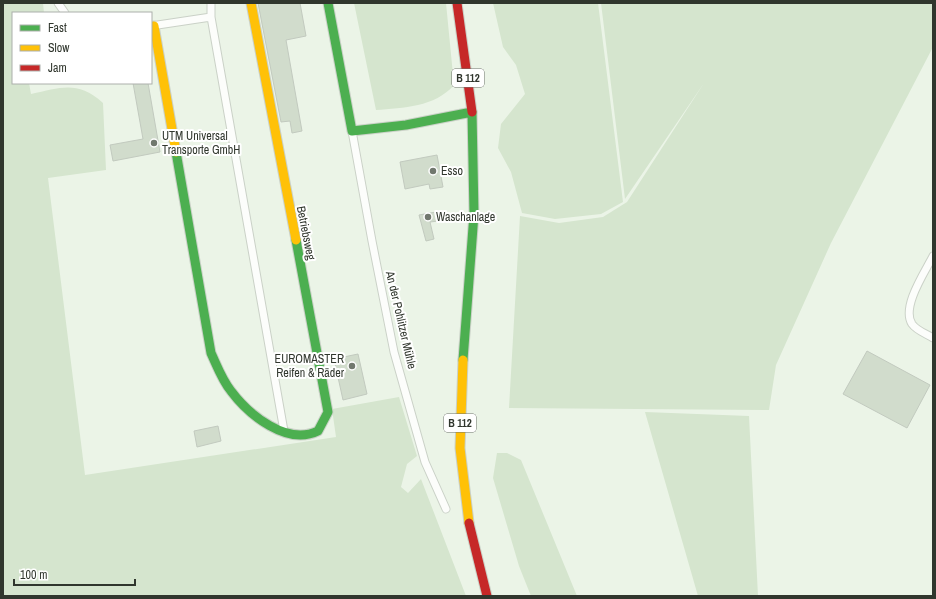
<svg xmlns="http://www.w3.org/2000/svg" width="936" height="599" viewBox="0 0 936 599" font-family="'Archivo Narrow',sans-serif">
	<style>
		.green { fill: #d5e5ce }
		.building { fill: #d1dccc; stroke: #c2cabf }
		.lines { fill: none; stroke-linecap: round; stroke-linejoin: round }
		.street-casing { stroke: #cad1c7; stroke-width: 9 }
		.fast-casing { stroke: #cad1c7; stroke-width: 11 }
		.slow-casing { stroke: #cad1c7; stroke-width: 11 }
		.jam-casing { stroke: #cad1c7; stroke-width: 11 }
		.street { stroke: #fcfdfb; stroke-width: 7 }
		.fast { stroke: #4caf50; stroke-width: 9 }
		.slow { stroke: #ffc107; stroke-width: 9 }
		.jam { stroke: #c62828; stroke-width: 9 }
		.poi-dot { fill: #71786e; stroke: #fff; stroke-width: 1.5 }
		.labels { text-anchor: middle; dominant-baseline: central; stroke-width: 4; stroke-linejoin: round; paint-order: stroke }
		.shield { fill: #fff; stroke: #6e726c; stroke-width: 1 }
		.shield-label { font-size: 11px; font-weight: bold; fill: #30362d }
		.poi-label { font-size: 12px; fill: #30362d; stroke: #fff; text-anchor: start }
		.street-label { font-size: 12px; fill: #30362d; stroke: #fff }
	</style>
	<rect width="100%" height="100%" fill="#ebf4e7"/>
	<path class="green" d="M3 3H43L44 13H13V83H29L31 94C61 88 77 80 103 103L106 170 48 178 85 475 336 437 332 409 399 397 417 456 407 464 401 487 408 493 421 479 466 596H3Z
		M354 3H446L454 85C435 107 403 108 376 110Z
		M493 3H598L623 202 601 214 555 219 522 213 511 172 498 148 501 124 525 94 516 65 503 47Z
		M601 3H933V47L831 243 776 365 769 410 509 408 520 216 559 223 603 217 627 202 704 83 625 199Z
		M645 412 749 416 758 596H698Z
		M497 453H507L521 460 577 596H531L519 566 493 478Z"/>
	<path class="building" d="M258 3H300L306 36 286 40 302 131 292 133 290 121 281 122Z
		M133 83H148L160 152 113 161 110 145 143 139Z
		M437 155 443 187 430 189 429 184 405 189 400 162Z
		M436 212 438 221 430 222 434 239 426 241 419 215Z
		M867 351 930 385 907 428 843 394Z
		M358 354 367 394 343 400 334 359Z
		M218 426 221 441 197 447 194 431Z"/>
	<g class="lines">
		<g class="street-casing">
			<path id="street" d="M58 3 65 13
				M211 3V17L284 431
				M151 26 211 17
				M352 131 372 241 394 352 425 462 446 509
				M933 256C925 272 901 307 912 324 917 331 927 334 933 338"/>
		</g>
		<g class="fast-casing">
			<path id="fast" d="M328 3 352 131 406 125 472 112
				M176 152 211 353C217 366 222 380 231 391 249 415 287 446 318 431L328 412 296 240
				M463 360 474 214 472 112"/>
		</g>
		<g class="slow-casing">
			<path id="slow" d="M251 3 296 240
				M154 26 176 152
				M463 360 460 448 469 523"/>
		</g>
		<g class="jam-casing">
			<path id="jam" d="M457 3 472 112
				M469 523 487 596"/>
		</g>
		<use href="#street" class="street"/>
		<use href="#fast" class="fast"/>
		<use href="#slow" class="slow"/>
		<use href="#jam" class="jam"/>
	</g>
	<g class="poi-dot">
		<circle cx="154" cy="143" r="4"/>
		<circle cx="433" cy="171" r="4"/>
		<circle cx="428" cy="217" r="4"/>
		<circle cx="352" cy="366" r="4"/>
	</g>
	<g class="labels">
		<g class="shield">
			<rect x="452" y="69" width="32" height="18" rx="3"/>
			<rect x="444" y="414" width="32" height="18" rx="3"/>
		</g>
		<g class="shield-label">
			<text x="468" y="78">B 112</text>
			<text x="460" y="423">B 112</text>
		</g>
		<g class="poi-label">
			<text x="162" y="136">UTM Universal<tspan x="162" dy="14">Transporte GmbH</tspan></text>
			<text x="441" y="171">Esso</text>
			<text x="436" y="217">Waschanlage</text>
			<text x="344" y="359" text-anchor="end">EUROMASTER<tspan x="344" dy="14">Reifen &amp; Räder</tspan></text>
		</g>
		<g class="street-label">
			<text transform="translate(306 233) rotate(79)">Betriebsweg</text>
			<text transform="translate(401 320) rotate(77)">An der Pohlitzer Mühle</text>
		</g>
	</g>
	<rect width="936" height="599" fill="none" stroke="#30362d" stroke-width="8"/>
	<rect x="12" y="12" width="140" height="72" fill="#ffffff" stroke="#acafab"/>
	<rect x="20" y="25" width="20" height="6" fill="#4caf50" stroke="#acafab"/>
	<text x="48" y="32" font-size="12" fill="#30362d">Fast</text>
	<rect x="20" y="45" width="20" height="6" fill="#ffc107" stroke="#acafab"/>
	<text x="48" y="52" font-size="12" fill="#30362d">Slow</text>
	<rect x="20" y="65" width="20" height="6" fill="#c62828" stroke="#acafab"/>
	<text x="48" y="72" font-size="12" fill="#30362d">Jam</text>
	<path d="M14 579v6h121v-6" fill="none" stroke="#30362d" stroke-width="2"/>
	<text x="20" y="579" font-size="12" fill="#30362d" stroke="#ffffff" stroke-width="3" paint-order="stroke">100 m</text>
</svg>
